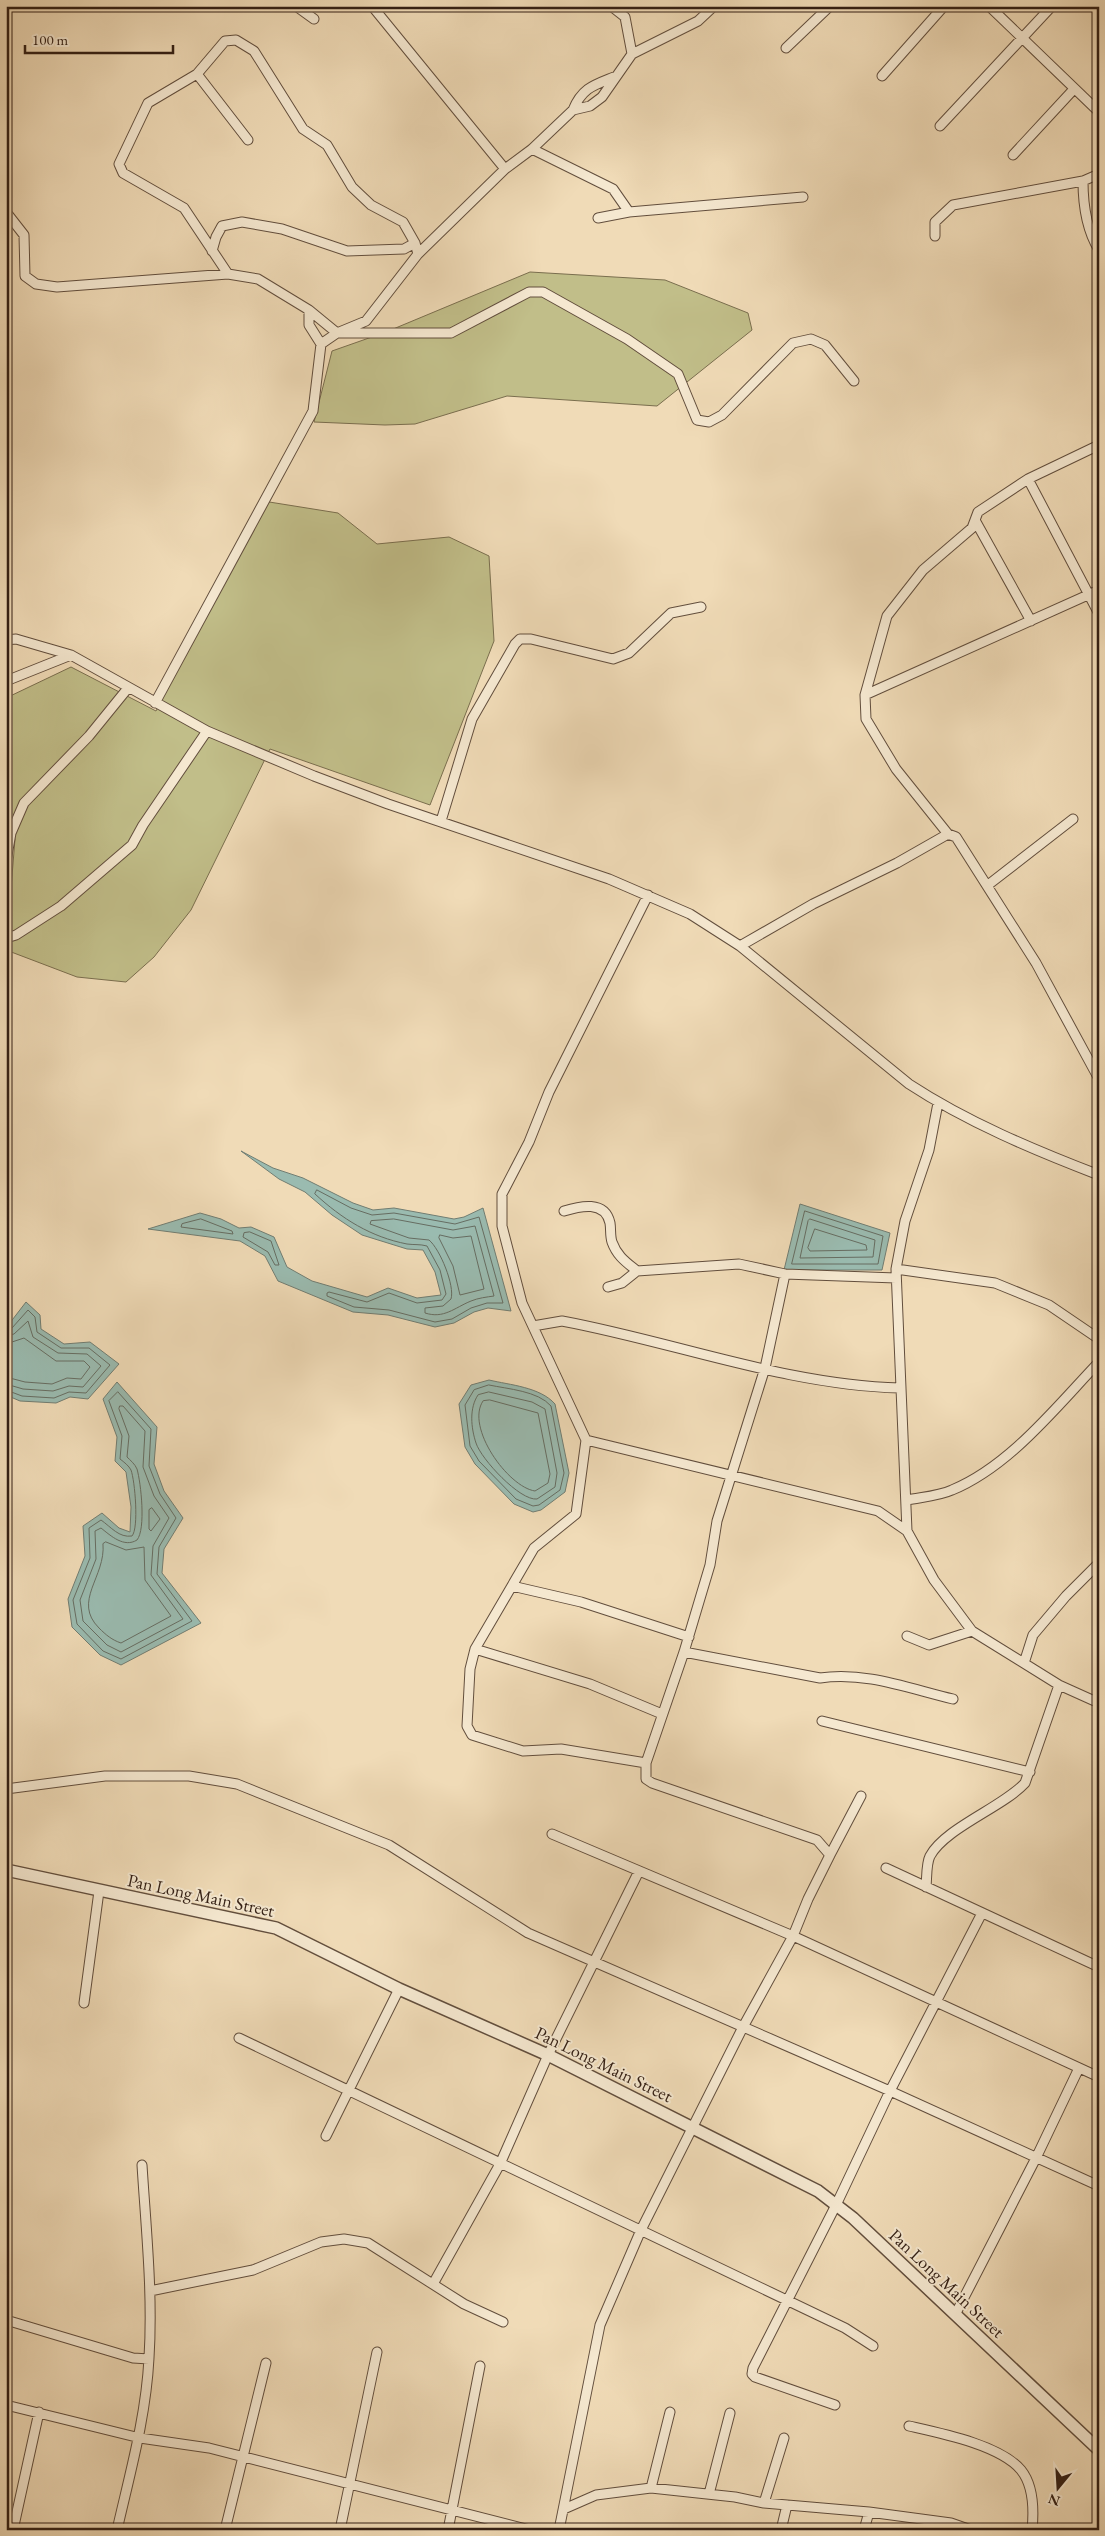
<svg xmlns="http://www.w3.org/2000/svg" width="1105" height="2536" viewBox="0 0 1105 2536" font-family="'EB Garamond',serif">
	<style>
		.green { fill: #c1be89; stroke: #7a6e4e }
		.water { fill: #9abbb0; stroke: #717d72 }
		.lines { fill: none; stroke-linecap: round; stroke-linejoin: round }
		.shore { stroke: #666d62; stroke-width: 1 }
		.minor-casing { stroke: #624e3d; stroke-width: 11 }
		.tertiary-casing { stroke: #624e3d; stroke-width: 14 }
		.minor { stroke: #f5e8d0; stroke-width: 9 }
		.tertiary { stroke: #f5e8d0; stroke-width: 11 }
		.labels { text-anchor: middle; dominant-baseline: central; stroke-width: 4; stroke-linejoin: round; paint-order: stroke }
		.street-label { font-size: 18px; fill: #331f14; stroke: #f5e8d0 }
	</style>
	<rect width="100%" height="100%" fill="#f0dbb7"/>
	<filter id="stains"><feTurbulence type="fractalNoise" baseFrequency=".004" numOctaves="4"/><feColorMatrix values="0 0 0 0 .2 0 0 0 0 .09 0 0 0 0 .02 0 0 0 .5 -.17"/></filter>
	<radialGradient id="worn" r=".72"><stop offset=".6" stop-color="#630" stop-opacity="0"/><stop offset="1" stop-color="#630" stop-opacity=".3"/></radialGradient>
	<path class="green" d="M530 272 665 280 748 313 752 330 657 406 507 396 415 424 385 425 314 422 332 351 386 332Z
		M263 501 338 513 377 544 449 537 489 556 494 641 430 805 270 749 191 910 154 957 126 982 77 977 6 950 15 839 6 822V698L71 667 156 711Z"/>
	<path class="water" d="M241 1151 273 1168 303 1178 353 1203 373 1210 394 1208 454 1219 464 1217 483 1208 511 1311 488 1308 474 1312 454 1323 435 1327 388 1315 353 1312 278 1281 265 1256 240 1241 148 1229 200 1213 221 1219 239 1228 251 1227 274 1237 287 1267 312 1281 367 1297 388 1288 417 1298 441 1295 435 1272 423 1250 407 1249 362 1235 332 1215 305 1192 279 1179Z
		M800 1204 890 1233 882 1270H784Z
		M26 1302 40 1315 41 1329 64 1344 90 1342 119 1364 88 1399 70 1397 56 1403 20 1401 6 1395V1328Z
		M489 1380C510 1385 540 1387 555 1404L569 1473 565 1492 541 1510 533 1512 514 1504 475 1464 465 1447 459 1404 471 1385Z
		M117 1382 157 1427 154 1464 164 1491 183 1518 164 1549 162 1573 201 1623 121 1665 100 1655 72 1627 68 1599 85 1556 83 1526 102 1513 119 1528 130 1532 131 1507 126 1472 115 1461 117 1437 103 1399Z"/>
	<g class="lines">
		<path class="shore" d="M317 1190 351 1208 372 1215 394 1213 455 1224 479 1217 503 1303H487L471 1308 452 1319 435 1322 389 1310 354 1307 327 1296V1293L329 1292 367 1302 389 1293 417 1303 442 1300 446 1294 440 1270 427 1246C420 1244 414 1245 407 1244 371 1237 342 1219 315 1194Z
			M805 1211 883 1236 878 1264H792Z
			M201 1219 232 1231 233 1234 181 1227 182 1224Z
			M394 1219 453 1230 475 1226 494 1296C487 1297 478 1298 471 1301 454 1308 444 1319 425 1313V1308L443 1306 451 1299C455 1286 440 1249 429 1240L409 1238 370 1224 371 1221Z
			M810 1219 875 1240 873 1257 800 1258 808 1221Z
			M815 1229 866 1245 867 1250 810 1251 808 1248Z
			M250 1232 271 1241 279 1265H275L268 1252 243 1237 244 1233Z
			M440 1235 453 1238 471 1236 484 1289 460 1295 453 1266 439 1238Z
			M6 1330 12 1328 28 1310 35 1317 37 1332 61 1348H89L110 1365 86 1393 69 1392 54 1398 22 1396 6 1390
			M6 1336 14 1334 28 1321 33 1337 58 1353 87 1354 101 1366 83 1387 69 1386 53 1391 23 1389 6 1384
			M6 1344 24 1338 56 1361H84L90 1367 81 1379 67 1378 52 1384 25 1382 6 1377
			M489 1385C508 1389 538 1391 551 1406L564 1473 560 1490 539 1505 533 1506 516 1499 479 1461 470 1446 465 1405 474 1390Z
			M118 1392 151 1429 149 1466 160 1494 176 1518 159 1547 157 1574 192 1621 121 1659 103 1651 77 1624 73 1600 90 1558 89 1528 101 1520C111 1527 119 1538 132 1536 139 1528 135 1481 131 1470 129 1466 124 1462 120 1459L122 1436 109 1401Z
			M489 1392 532 1402 545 1409 557 1473 555 1487 537 1499C520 1501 481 1459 476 1443 471 1428 469 1408 478 1395Z
			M490 1400 538 1413 550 1474 548 1483 535 1491C508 1487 465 1427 483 1401Z
			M120 1406H123L145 1431 143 1467 154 1496 169 1518 153 1546 151 1575 183 1619 121 1652 107 1645 83 1621 80 1600 96 1559 95 1531 101 1528C111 1536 124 1548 137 1540 146 1529 141 1483 137 1469 135 1464 130 1460 127 1457L129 1436 119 1409Z
			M152 1508 160 1519 151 1531 149 1529V1510Z
			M106 1542 126 1550 144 1547 145 1580 171 1616 121 1643C112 1640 106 1635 99 1628 72 1601 106 1577 103 1544Z"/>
		<g class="minor-casing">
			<path id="minor" d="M296 6 314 19
				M372 6 505 169
				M611 6 625 17 632 54
				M989 6 1099 112
				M786 48 830 6
				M197 74 225 41 236 40 254 51 303 129 327 145 352 187 371 205 403 222 415 243 418 254
				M882 76 944 6
				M573 110C582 88 594 85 614 77
				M940 126 1052 6
				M532 149 613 189 629 212
				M1013 155 1074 89
				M1083 181C1083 205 1086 229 1099 250
				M6 212 24 235 25 276 36 284 57 287 228 274 258 279 309 310V325L321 344
				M598 218 629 212 803 197
				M935 236V222L953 205 1083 181 1099 174
				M212 251 216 237 222 226 242 222 282 229 347 251 404 249 415 243
				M228 274 184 208 123 173 119 164 148 103 197 74 248 140
				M309 310 337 333H451L529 292H543L627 339 678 374 697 420 709 422 722 415 793 343 811 339 825 345 854 381
				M1028 479 1099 614
				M976 522 1031 621
				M6 640 16 639 71 655 207 731 314 776 388 804 609 879 690 914 740 946 909 1084C967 1122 1034 1150 1099 1175
				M6 681 71 655
				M865 695 1099 590
				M155 703 313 411 321 344 337 333 366 321 418 254 505 169 532 149 573 110 590 106 602 97 632 54 698 21 714 6
				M441 821 472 719 515 644 520 639H531L613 659 629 653 671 613 701 607
				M948 834 896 769 866 719 865 695 887 616 923 570 972 528 978 512 1028 479 1099 445
				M6 861 11 833 24 803 89 736 128 688
				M988 885 1073 819
				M6 938 16 935 61 906 132 845 143 825 207 731
				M740 946 813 904 897 863 948 834 956 837 1036 963 1099 1079
				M564 1211C580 1206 605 1200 610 1223 611 1229 610 1236 612 1242 617 1256 626 1262 637 1271L739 1264 785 1274 896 1278
				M896 1269 995 1283 1049 1305 1099 1339
				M608 1287 622 1283 637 1271
				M533 1326 562 1321C675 1342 785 1385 900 1388
				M586 1440 878 1511 907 1531 934 1580 972 1631 1059 1685 1099 1703
				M907 1500C922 1497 939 1496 952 1490 1010 1466 1056 1407 1099 1362
				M907 1531 896 1269 905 1221 929 1150 938 1103
				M512 1586 581 1602 689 1637
				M907 1636 929 1645 972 1631
				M475 1649 590 1684 662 1714
				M684 1652 820 1678C865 1671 910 1689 953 1699
				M1024 1663 1033 1635 1066 1596 1099 1563
				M822 1721 1030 1772
				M646 1763 561 1749 523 1751 472 1735 467 1726 470 1669 475 1649 534 1548 576 1514 586 1440 522 1303 502 1226V1194L529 1142 549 1092 648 895
				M6 1789 105 1776H189L237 1784 389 1845 528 1933 890 2091 1099 2186
				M552 1834 793 1936 1099 2077
				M830 1855 861 1796
				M886 1868 1099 1967
				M926 1887C927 1878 926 1864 930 1856 945 1828 1003 1807 1025 1783L1059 1685
				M84 2003 99 1891
				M239 2038 845 2328 873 2346
				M326 2136 399 1989
				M433 2284 500 2164 548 2055 639 1871
				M150 2291 253 2270 321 2242 344 2239 368 2243 464 2304 503 2322
				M955 2315 1036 2158 1079 2068
				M6 2320 133 2358 149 2359
				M6 2405 140 2438 209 2448 530 2530
				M835 2405 755 2377 752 2374 753 2368 837 2203 890 2091 982 1913
				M909 2426C940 2433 1000 2445 1021 2470 1034 2486 1034 2510 1032 2530
				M651 2488 670 2412
				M709 2494 730 2413
				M764 2503 784 2438
				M564 2509 596 2495 651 2488 735 2497 764 2503 869 2512 951 2523 971 2530
				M13 2530 39 2412
				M117 2530C130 2473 146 2417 149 2358 153 2294 146 2229 142 2165
				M225 2530 266 2363
				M340 2530 377 2352
				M448 2530 480 2366
				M559 2530 600 2325 641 2230 743 2027 793 1936 808 1899 830 1855 817 1840 652 1783 646 1779V1763L684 1652 710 1565 717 1521 765 1368 785 1274
				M781 2530 787 2505
				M864 2530 869 2512"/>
		</g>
		<g class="tertiary-casing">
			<path id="tertiary" d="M6 1870 276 1928 399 1989 548 2055 818 2191 853 2218 1099 2450"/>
		</g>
		<use href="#minor" class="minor"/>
		<use href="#tertiary" class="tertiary"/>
	</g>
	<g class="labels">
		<g class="street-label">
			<text transform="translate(201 1895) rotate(12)">Pan Long Main Street</text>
			<text transform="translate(604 2064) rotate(26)">Pan Long Main Street</text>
			<text transform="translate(947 2283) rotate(43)">Pan Long Main Street</text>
		</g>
	</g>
	<rect width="1105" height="2536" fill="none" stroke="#f0dbb7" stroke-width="25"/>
	<rect x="8" y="8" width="1090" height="2521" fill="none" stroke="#331f14" stroke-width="2.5"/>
	<rect x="12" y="12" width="1080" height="2511" fill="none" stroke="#331f14"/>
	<g transform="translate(1058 2488) rotate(198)" stroke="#f5e8d0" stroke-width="4" paint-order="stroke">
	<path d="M0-4L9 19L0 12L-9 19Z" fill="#331f14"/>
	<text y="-8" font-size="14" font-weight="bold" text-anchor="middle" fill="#331f14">N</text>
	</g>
	<path d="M25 45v8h148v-8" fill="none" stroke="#331f14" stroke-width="2.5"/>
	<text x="32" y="45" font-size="15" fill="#331f14" stroke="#f5e8d0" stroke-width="4" paint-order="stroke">100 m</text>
	<rect width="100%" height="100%" filter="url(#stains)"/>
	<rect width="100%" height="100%" fill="url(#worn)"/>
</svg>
